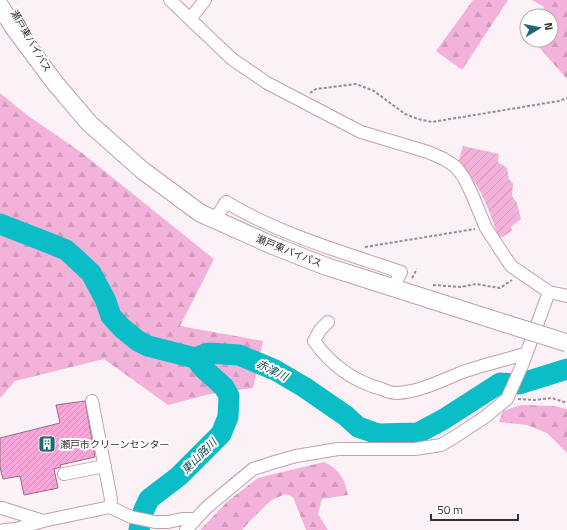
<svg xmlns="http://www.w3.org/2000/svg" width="567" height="530" viewBox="0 0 567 530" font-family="'Titillium Web','Noto Sans JP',sans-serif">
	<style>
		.forest { fill: url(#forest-firs) }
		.garden { fill: url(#garden-furrows) }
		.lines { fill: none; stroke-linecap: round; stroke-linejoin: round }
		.river { stroke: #0abdc7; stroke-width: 21 }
		.building { fill: url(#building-hatch); stroke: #8c7281 }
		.minor-casing { stroke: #bda2b1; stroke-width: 14 }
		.highway-casing { stroke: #bda2b1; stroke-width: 19 }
		.path { stroke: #968c92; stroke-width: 2; stroke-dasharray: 3 2; stroke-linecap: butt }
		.minor { stroke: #fff; stroke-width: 12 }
		.highway { stroke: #fff; stroke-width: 17 }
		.highway-bridge-casing { stroke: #bda2b1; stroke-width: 19; stroke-linecap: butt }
		.highway-bridge { stroke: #fff; stroke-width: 17 }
		.labels { text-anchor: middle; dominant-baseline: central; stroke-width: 4; stroke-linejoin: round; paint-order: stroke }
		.street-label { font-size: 10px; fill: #372d33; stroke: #fff }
		.poi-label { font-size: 10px; fill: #372d33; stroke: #fff; text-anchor: start }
		.water-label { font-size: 11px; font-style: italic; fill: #0b4d51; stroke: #fff }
	</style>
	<defs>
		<pattern id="forest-firs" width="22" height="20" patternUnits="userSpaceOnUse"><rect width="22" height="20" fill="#f3b2da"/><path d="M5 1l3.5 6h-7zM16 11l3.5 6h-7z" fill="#d199bc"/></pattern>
		<pattern id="garden-furrows" width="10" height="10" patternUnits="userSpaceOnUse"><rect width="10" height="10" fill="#f3b2da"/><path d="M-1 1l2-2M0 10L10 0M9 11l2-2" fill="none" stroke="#d199bc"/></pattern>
		<pattern id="building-hatch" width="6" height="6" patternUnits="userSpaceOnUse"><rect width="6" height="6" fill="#fca5db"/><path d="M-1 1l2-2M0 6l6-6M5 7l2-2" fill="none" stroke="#d98ebc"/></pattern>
	</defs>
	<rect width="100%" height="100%" fill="#fcf1f7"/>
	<path class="forest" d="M473 0H508L462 70 436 51Z
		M532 0H567V79L538 46 539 40H551V16H542L544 7Z
		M0 93 27 115 82 153 214 259 180 326 263 341 253 388 210 394 168 405 104 359 15 381 0 398Z
		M521 405 553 406 567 409V453L547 433 527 425 499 422 503 411Z
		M324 462C339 469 345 479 348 495L322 499 318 514 328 530H306L293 497 285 494 270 501 250 521 242 530H200L228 501 258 478Z"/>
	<path class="garden" d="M463 146 499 154 498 162 507 168 509 179 513 184 512 196 517 203 521 219 511 227 512 231 499 239C490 212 480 182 458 163Z"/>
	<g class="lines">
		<path class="river" d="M0 224 49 243 66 250 75 258 91 273 105 299 111 316 122 328 138 341 148 346 195 358 209 353 239 355 275 370 304 387 346 416 358 427 378 434 418 433 444 419 500 383 519 384 567 369
			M139 530 143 512 149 499 179 476 221 434 228 417 229 396 224 387 204 369 195 358"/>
	</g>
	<path class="building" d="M85 401 95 457 60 465 61 467 54 469 58 488 24 495 20 476 3 479 0 467V438L60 423 56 405Z"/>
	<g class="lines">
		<g class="minor-casing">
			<path id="minor" d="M170 0 232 59 267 83 361 132 428 152 444 159 456 167 464 178 471 192 486 228 511 266 549 292 567 296
				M190 19 205 0
				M215 220 226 202C279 234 342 252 401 272L393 288
				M328 322 320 330 314 341C330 364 354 382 382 389 386 391 392 393 397 393 420 392 442 380 463 372 483 365 504 360 525 354
				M92 401 111 499 110 507
				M64 474 105 466
				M2 508 43 521
				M4 530 16 529 43 521 110 507 131 517 155 522H168L182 519H195
				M186 530 206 508 253 469 275 462 296 456 338 449H415L441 445 453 438 485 417 507 399 523 363 549 292"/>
		</g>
		<g class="highway-casing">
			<path id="highway" d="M0 6 14 28 55 83 89 123 142 170 200 213 274 246 325 266 488 318"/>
		</g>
		<path class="path" d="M310 93 316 89 356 84 374 91 405 114 418 119 432 122 559 101 567 98
			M365 247 475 229
			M412 278 417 269
			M433 285 460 287 476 284 500 288 512 280
			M518 399 534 400 552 398 567 403"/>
		<use href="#minor" class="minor"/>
		<use href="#highway" class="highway"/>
		<g class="highway-bridge-casing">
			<path id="highway-bridge" d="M488 318 567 343"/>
		</g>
		<use href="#highway-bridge" class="highway-bridge"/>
	</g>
	<defs>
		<g id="building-square" transform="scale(0.9)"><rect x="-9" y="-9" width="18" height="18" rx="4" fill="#1e6a6f" stroke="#fff"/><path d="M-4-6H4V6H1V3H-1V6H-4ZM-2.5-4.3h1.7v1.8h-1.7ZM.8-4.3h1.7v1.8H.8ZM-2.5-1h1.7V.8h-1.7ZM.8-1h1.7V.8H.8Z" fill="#fff"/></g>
	</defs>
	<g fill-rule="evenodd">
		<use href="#building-square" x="47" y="444"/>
	</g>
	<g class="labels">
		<g class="street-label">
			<text transform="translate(31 41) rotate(60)">瀬戸東バイパス</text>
			<text transform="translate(289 251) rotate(22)">瀬戸東バイパス</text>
		</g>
		<g class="poi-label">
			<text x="60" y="444">瀬戸市クリーンセンター</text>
		</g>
		<g class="water-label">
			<text transform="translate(272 370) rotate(26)">赤津川</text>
			<text transform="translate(199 456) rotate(-45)">東山路川</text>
		</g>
	</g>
	<g transform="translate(539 28) rotate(80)"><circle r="19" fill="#ffffff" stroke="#afabad"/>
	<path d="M0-3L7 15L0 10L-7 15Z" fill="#1e6a6f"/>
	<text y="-6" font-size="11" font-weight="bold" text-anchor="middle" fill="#372d33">N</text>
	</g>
	<path d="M431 514v6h87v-6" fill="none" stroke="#372d33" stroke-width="2"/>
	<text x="437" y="514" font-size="12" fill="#372d33" stroke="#ffffff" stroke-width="3" paint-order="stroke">50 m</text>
</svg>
